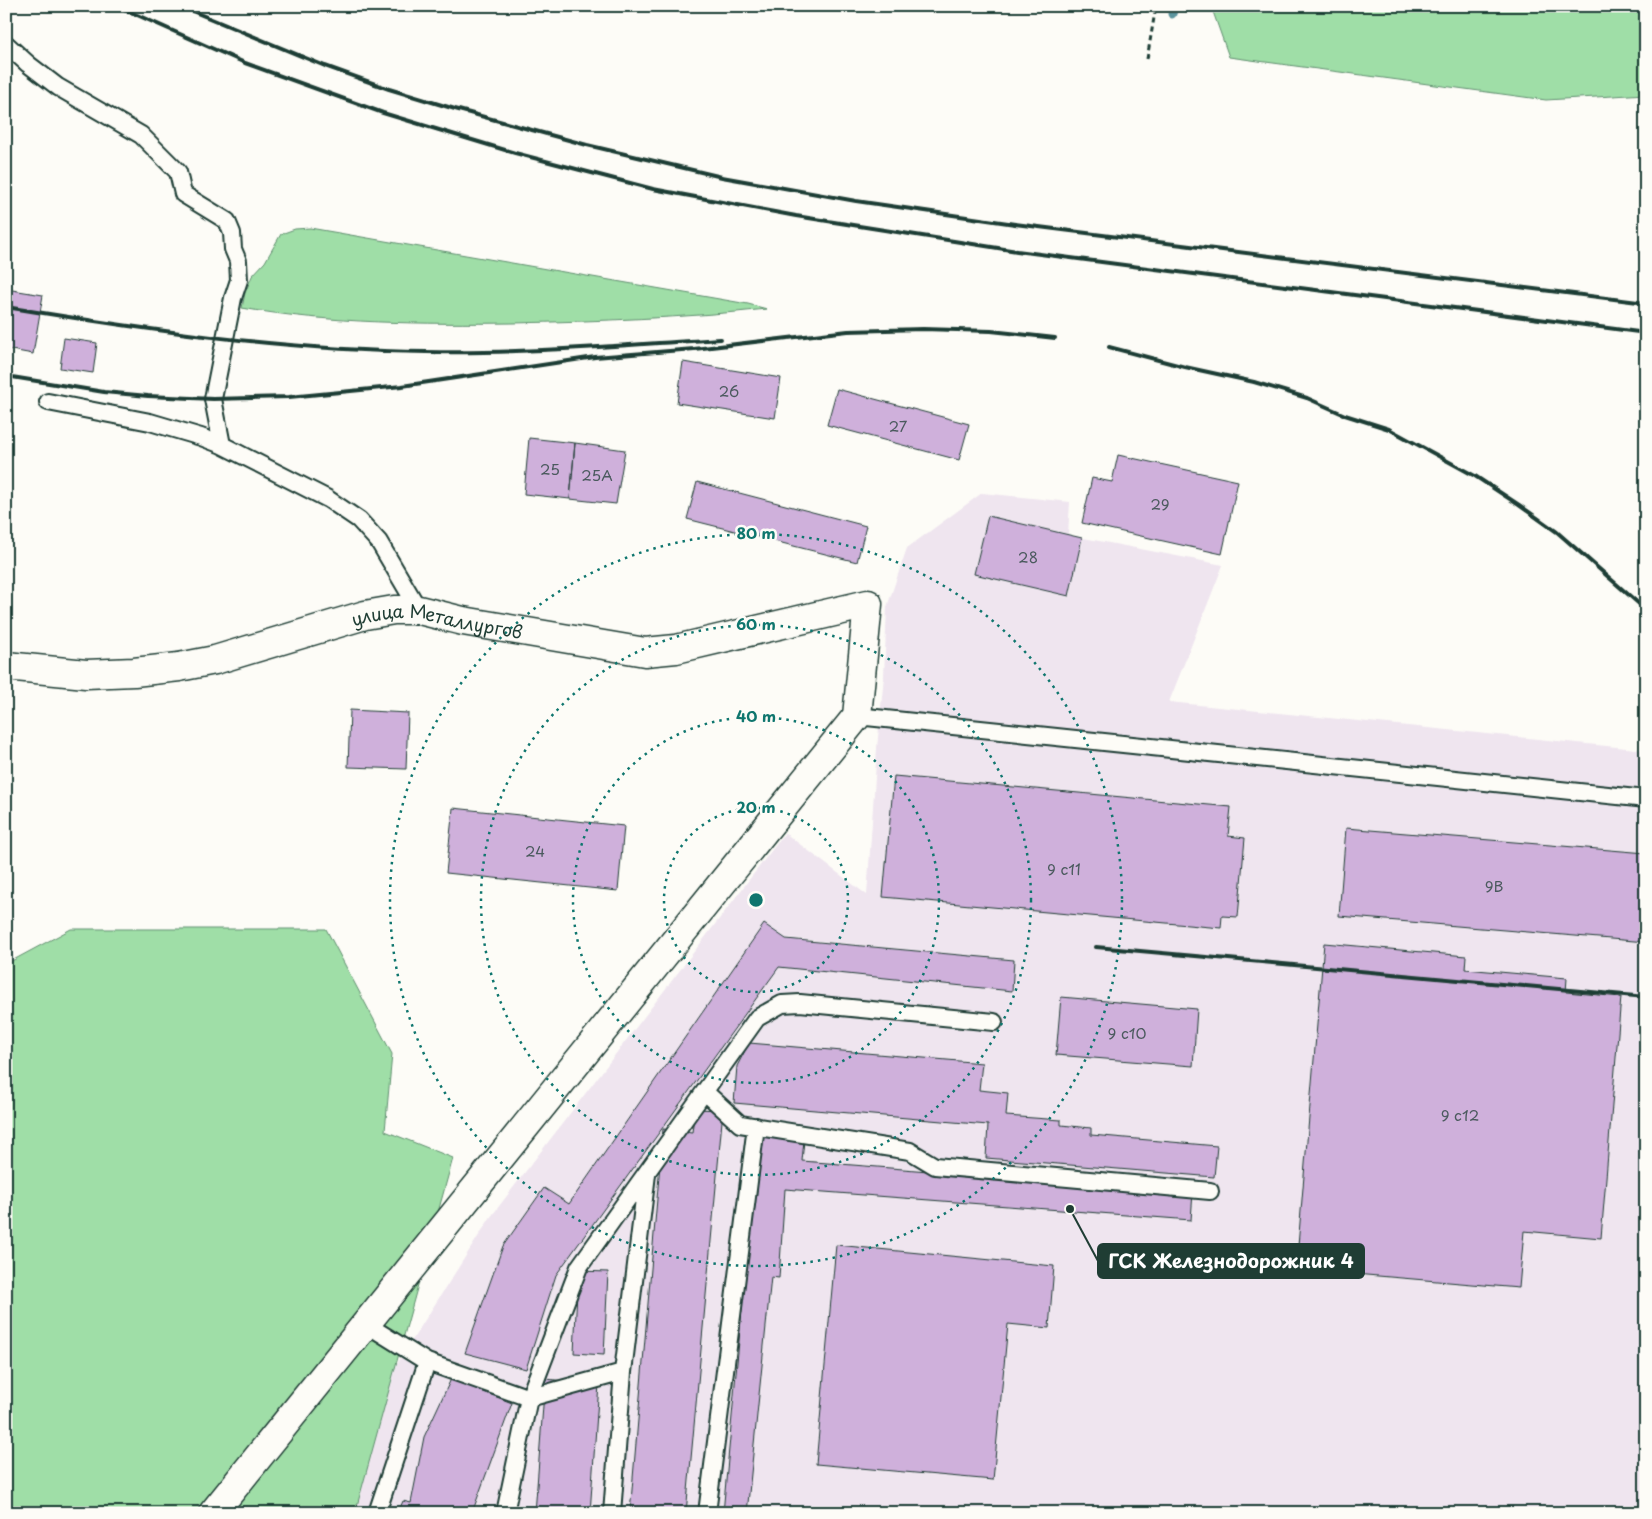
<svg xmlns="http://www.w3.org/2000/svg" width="1652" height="1519" viewBox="0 0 1652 1519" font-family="'Playpen Sans',sans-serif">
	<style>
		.built { fill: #efe5ef; fill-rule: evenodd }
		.green { fill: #9fdea7; stroke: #5f8e6e }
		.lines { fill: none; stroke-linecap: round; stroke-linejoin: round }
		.stream { stroke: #5c959e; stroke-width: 9 }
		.building { fill: #cfb0db; stroke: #1f3d34 }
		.lane-casing { stroke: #1f3d34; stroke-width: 20 }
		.street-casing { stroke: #1f3d34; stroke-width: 31 }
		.path { stroke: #1f3d34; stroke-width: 3; stroke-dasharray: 5 4; stroke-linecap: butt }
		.lane { stroke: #fdfcf7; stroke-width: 16 }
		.street { stroke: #fdfcf7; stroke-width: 28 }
		.rail { stroke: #1f3d34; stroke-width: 4 }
		.ring { fill: none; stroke: #0f766e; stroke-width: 2.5; stroke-dasharray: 2.5 5 }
		.labels { text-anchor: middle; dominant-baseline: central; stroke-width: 5; stroke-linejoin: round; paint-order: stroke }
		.number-label { font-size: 15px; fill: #4b5a5e }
		.street-label { font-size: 18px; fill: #1f3d34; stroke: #fdfcf7 }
		.centre { fill: #0f766e; stroke: #fdfcf7; stroke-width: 2.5 }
		.ring-label { font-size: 15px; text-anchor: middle; font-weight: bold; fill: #0f766e; stroke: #fdfcf7; stroke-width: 5; stroke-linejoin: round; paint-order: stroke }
		.leader { fill: none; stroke: #1f3d34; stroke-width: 2 }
		.callout-dot { fill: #1f3d34; stroke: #fdfcf7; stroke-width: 2 }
		.callout { fill: #1f3d34; stroke: #1f3d34; stroke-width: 2 }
		.callout-label { font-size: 19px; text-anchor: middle; font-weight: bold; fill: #fff }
	</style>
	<rect width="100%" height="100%" fill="#fdfcf7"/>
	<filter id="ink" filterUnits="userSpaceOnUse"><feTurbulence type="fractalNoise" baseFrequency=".02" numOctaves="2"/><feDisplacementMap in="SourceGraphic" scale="10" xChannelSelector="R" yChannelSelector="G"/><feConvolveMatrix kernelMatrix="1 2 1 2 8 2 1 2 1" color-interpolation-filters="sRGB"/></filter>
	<g filter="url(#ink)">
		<path class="built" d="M982 493 1070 502 1068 535 1223 565 1169 702 1646 750V1513H302L490 1218 785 833 867 895 877 748 884 676 887 607 907 548ZM784 938 963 955 786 939Z"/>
		<path class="green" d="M1211 6H1646V94L1546 100 1229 57Z
			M310 228 748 304 767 309C683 318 599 321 514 323 423 324 332 324 242 308L245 293 252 276 265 262 281 234 295 229Z
			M71 929H326L392 1054 385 1131 453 1158 355 1513H6V964Z"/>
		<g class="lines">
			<path class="stream" d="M1172 14 1174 6"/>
		</g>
		<path class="building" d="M6 289 43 295 33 354 6 349Z
			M64 338 97 343 93 373 60 368Z
			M683 362 781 378 775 418 677 403Z
			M837 389 969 424 959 460 827 425Z
			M529 438 575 443 570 499 524 494Z
			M575 443 625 450 616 504 570 499Z
			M1118 455 1238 481 1222 554 1082 523 1092 478 1112 482Z
			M697 482 866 526 857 562 687 519Z
			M988 516 1082 538 1069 596 974 574Z
			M350 710 408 713 406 769 348 767Z
			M894 776 1231 807 1228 836 1245 838 1238 917 1222 916 1221 928 883 897Z
			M453 808 624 826 618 891 446 873Z
			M1346 828 1646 853V942L1339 916Z
			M764 924 786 939 1014 960 1012 991 779 967 556 1275 526 1369 465 1353 503 1246 544 1188 569 1204Z
			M1324 943 1466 956 1465 969 1567 978 1566 992 1621 997 1601 1238 1524 1231 1519 1288 1296 1269Z
			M1061 997 1197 1009 1193 1066 1056 1055Z
			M749 1043 982 1063 979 1090 1008 1093 1006 1116 1061 1120V1125L1091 1128V1135L1217 1146 1214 1177 986 1158 988 1125 734 1103 737 1066Z
			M695 1109 723 1110 686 1513H630L663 1129 692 1132Z
			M758 1137 804 1140 802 1161 1193 1192 1191 1220 785 1189 779 1278 771 1277 747 1513H723Z
			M836 1245 1054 1266 1049 1328 1008 1324 993 1480 816 1464Z
			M578 1271 608 1272 604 1355 574 1353Z
			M451 1379 512 1403 472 1513H398L403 1501 411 1503 424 1437Z
			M545 1379 599 1384 590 1513H535Z"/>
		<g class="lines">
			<g class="lane-casing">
				<path id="lane" d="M6 44 28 64 58 87 141 135 178 172 183 194 227 221 232 233 233 249 238 261 239 280 233 298 213 399 222 445
					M48 402 150 422 201 437 222 445 328 499 359 520 379 542 419 610
					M857 716 1646 799
					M705 1092 740 1124 910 1151 935 1166 1210 1191
					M366 1324 427 1362 529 1398 505 1513
					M529 1398 579 1267 757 1018 782 1004 800 1003 994 1022
					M529 1398 623 1372
					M377 1513 427 1362
					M612 1513 623 1372 647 1174
					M707 1513 756 1126"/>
			</g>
			<g class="street-casing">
				<g id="street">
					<path id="s1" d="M6 666 86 674 134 672 179 667 215 660 365 615 394 610H419L463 621 645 652 676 649 868 604 857 716 213 1513"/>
				</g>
			</g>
			<path class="path" d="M698 10V6
				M1147 59 1156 6"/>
			<use href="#lane" class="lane"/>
			<use href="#street" class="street"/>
			<path class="rail" d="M117 6 245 63 383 113 515 153 653 189 796 216 1017 251 1646 333
				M180 6 325 66 389 89 455 109 587 145 722 177 856 201 1015 224 1646 303
				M6 307C146 330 285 350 426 352 524 354 623 345 721 339
				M1109 347 1185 367 1254 382 1307 398 1345 415 1389 429 1475 476 1519 505 1557 532 1646 610
				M6 376 104 392 148 396 213 399 289 397 402 386 595 357 694 349 848 331 923 329 991 331 1055 338
				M1096 947 1646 997"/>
		</g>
	</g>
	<g class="ring">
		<circle cx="756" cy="900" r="92"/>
		<circle cx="756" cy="900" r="183"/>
		<circle cx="756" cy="900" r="275"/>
		<circle cx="756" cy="900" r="366"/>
	</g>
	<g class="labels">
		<g class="number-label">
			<text x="729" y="390">26</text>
			<text x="898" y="425">27</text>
			<text x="550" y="468">25</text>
			<text x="597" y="474">25А</text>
			<text x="1160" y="503">29</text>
			<text x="1028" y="556">28</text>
			<text x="535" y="850">24</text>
			<text x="1064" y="868">9 с11</text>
			<text x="1494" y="885">9В</text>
			<text x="1127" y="1032">9 с10</text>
			<text x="1460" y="1114">9 с12</text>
		</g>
		<g class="street-label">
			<text stroke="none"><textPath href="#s1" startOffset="440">улица Металлургов</textPath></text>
		</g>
	</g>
	<circle cx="756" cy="900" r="8" class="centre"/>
	<g class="ring-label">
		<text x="756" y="539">80 m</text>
		<text x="756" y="630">60 m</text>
		<text x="756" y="722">40 m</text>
		<text x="756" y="813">20 m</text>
	</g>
	<path class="leader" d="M1070 1209L1098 1261"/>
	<circle class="callout-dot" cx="1070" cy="1209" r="5"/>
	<rect class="callout" x="1098" y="1244" width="266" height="34" rx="5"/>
	<g class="callout-label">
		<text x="1231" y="1268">ГСК Железнодорожник 4</text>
	</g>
	<rect width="1652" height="1519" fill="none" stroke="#fdfcf7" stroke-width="25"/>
	<rect x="12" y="12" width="1627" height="1494" fill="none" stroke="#1f3d34" stroke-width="2" filter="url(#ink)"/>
</svg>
